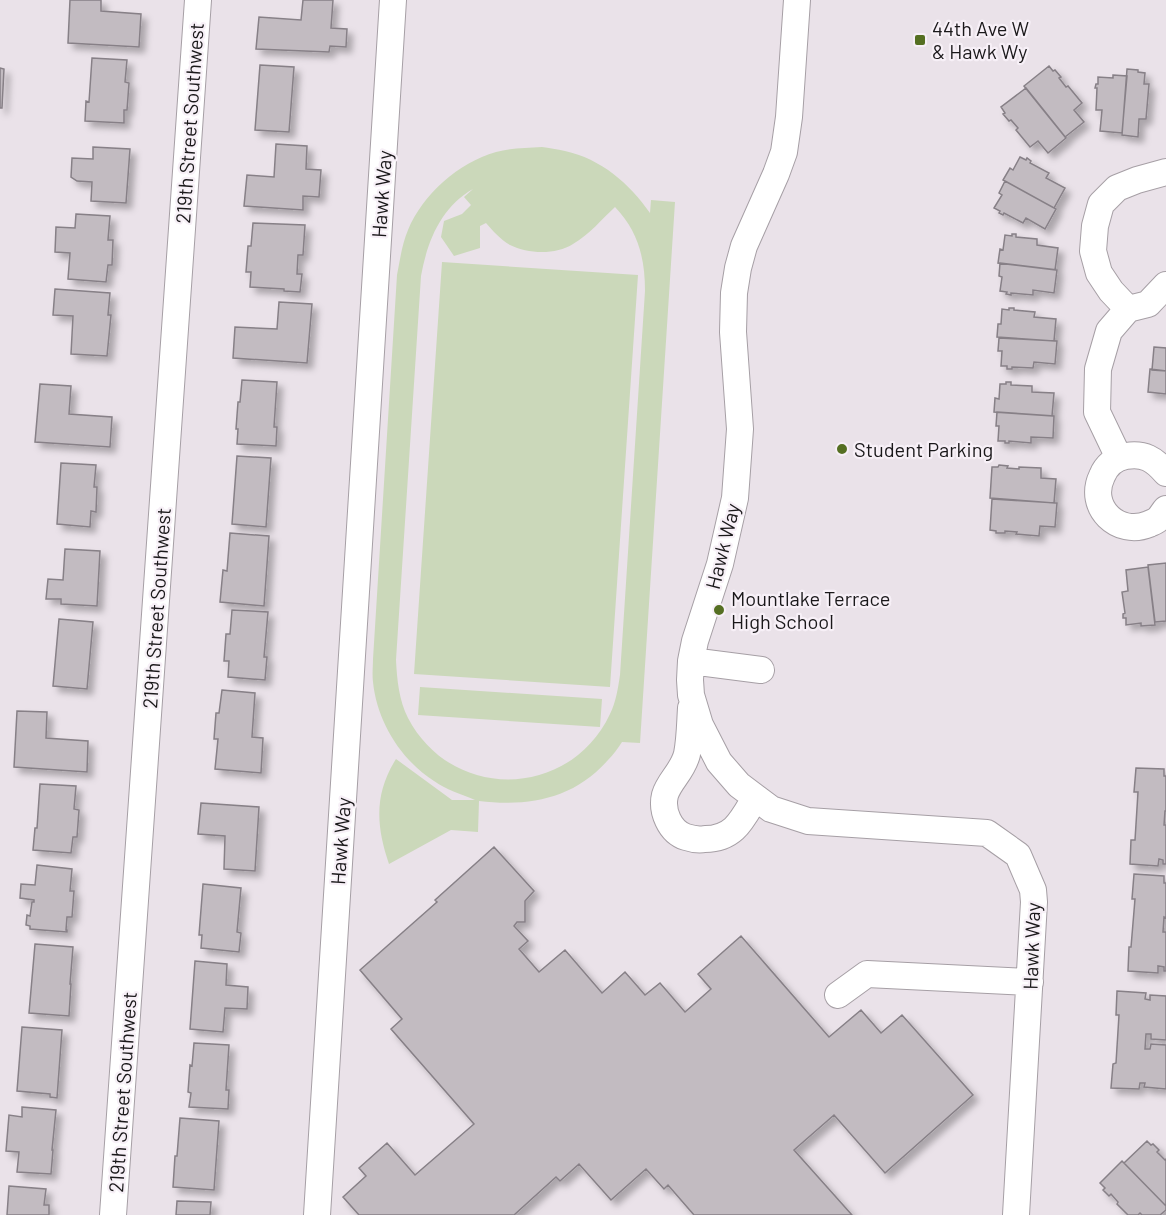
<svg xmlns="http://www.w3.org/2000/svg" width="1166" height="1215" viewBox="0 0 1166 1215" font-family="Barlow,sans-serif">
	<style>
		.green { fill: #cbd8ba; fill-rule: evenodd }
		.building { fill: #c2bbc1; stroke: #878087; stroke-width: 1.5; filter: url(#shadow) }
		.lines { fill: none; stroke-linecap: round; stroke-linejoin: round }
		.minor-casing { stroke: #a69fa5; stroke-width: 28 }
		.minor { stroke: #fff; stroke-width: 26 }
		.poi-dot { fill: #556f22; stroke: #f7f0f7; stroke-width: 2 }
		.labels { text-anchor: middle; dominant-baseline: central; stroke-width: 4.5; stroke-linejoin: round; paint-order: stroke }
		.poi-label { font-size: 20px; fill: #1a181a; stroke: #f7f0f7; text-anchor: start }
		.street-label { font-size: 20px; fill: #1a181a; stroke: #f7f0f7 }
	</style>
	<defs>
		<filter id="shadow"><feDropShadow dx="5.5" dy="5.5" stdDeviation="3" flood-color="#0004"/></filter>
	</defs>
	<rect width="100%" height="100%" fill="#eae2e9"/>
	<path class="green" d="M542 147C549 148 557 149 565 151 601 159 629 183 650 213L651 200 675 202 640 743 622 742C618 748 613 755 608 760 574 799 528 807 479 801L478 832 451 830 389 864C376 826 374 794 396 759L452 800H475C461 794 447 790 434 781 400 759 377 721 373 682 372 674 373 666 373 659L397 275C400 260 402 244 408 230 423 194 458 163 496 152 511 148 526 148 542 147ZM473 189 464 197 471 205 462 214 444 221 441 237 454 256 480 248V226L486 223C493 231 500 239 510 245 528 254 556 255 573 244 589 235 602 219 615 207 638 231 645 258 645 291L620 675C618 688 616 702 610 714 570 799 452 802 408 718 399 700 397 680 396 660L421 276C427 242 441 207 473 189Z
		M442 262 638 275 610 687 414 674Z
		M420 687 602 699 600 727 418 715Z"/>
	<path class="building" d="M70 0H101V11L141 14 139 47 68 43Z
		M303 0H333L331 28 347 29 346 47 330 46 329 52 256 49 259 17 301 20Z
		M92 58 127 60 125 82 129 83 127 110H124V123L85 121 86 101 89 102Z
		M260 65 294 67 289 132 255 130Z
		M1049 66 1053 71 1055 70 1061 77 1059 78 1066 87 1068 86 1082 103 1074 110 1084 122 1065 137 1024 86Z
		M0 68 4 69 2 108H0Z
		M1127 69 1138 70V72L1145 73 1144 84H1149L1146 119H1139L1138 137 1122 135Z
		M1113 75 1127 76 1122 133 1100 131 1102 110H1096L1097 88H1095L1096 84H1098V77L1113 78Z
		M1026 88 1066 138 1048 153 1038 141 1030 147 1016 130 1018 128 1011 120 1009 121 1003 114 1005 113 1001 107Z
		M276 144 307 146 306 169 321 170 319 197 303 196V210L244 206 247 175 274 177Z
		M93 147 130 149 126 203 91 201 92 182 77 181 71 177 72 158 93 159Z
		M1020 157 1026 160 1027 158 1031 161 1030 163 1049 173 1046 178 1065 188 1054 208 1003 180 1010 168 1013 170Z
		M1005 181 1056 209 1045 229 1026 218 1023 223 1004 213 1003 215 999 213 1000 211 994 208 1002 195 999 193Z
		M76 214 110 216 108 240H113L112 265H108L106 282 68 279 70 253 55 252 56 227 75 228Z
		M253 223 305 225 303 255H298L297 274H302L300 292 284 291V289L250 287 251 272H246L248 246H251Z
		M1012 234H1016V237L1037 239V245L1058 248 1055 270 998 263 1000 249 1003 250 1005 235 1012 236Z
		M1000 263 1057 270 1054 293 1033 290V295L1011 293V295L1006 294 1007 292 1000 291 1002 277 999 276Z
		M55 289 110 293 108 315H111L107 356 71 354 73 316 53 315Z
		M279 302 312 304 307 363 233 358 235 327 277 329Z
		M1009 308H1014V310L1035 312 1034 317 1056 319 1054 341 997 337 998 324H1001L1002 309 1009 310Z
		M999 338 1057 341 1055 364 1034 362 1033 368 1012 367V369H1007V366H1001L1002 351H998Z
		M1154 347 1166 348V371L1152 370Z
		M1150 369 1166 371V394L1148 392Z
		M242 380 277 382 274 427H277L276 446 237 444 238 429H236L238 402H240Z
		M1006 382H1011V385L1032 386V392L1054 393 1052 416 994 412 995 398 999 399 1000 384H1006Z
		M40 384 71 386 69 414 112 417 110 447 35 442Z
		M997 412 1054 416 1053 438 1031 437V443L1009 441V443H1005V441H998L999 426H996Z
		M237 456 271 458 266 527 232 524Z
		M61 463 96 465 94 487H97L96 512 91 511 90 527 57 524Z
		M999 465 1008 466 1007 468 1019 469V467L1041 468V478L1056 479 1054 503 990 498 992 467H998Z
		M992 499 1057 503 1055 527 1040 526 1039 536 1016 534 1017 532 1005 531V533H996V531L990 530Z
		M230 533 269 536 264 606 220 602 223 570 227 571Z
		M65 549 100 551 97 606 61 604V599H46L48 579 63 580Z
		M1166 563V621L1155 622 1148 565Z
		M1148 567 1155 625 1141 626V623L1126 625V618H1123V614L1125 613 1122 592 1128 591 1126 570Z
		M232 610 268 612 264 657H267L265 680 228 677 229 661H224L226 634H230Z
		M59 619 93 622 87 689 53 686Z
		M222 690 255 693 252 737 263 738 261 773 215 769 218 739H214L216 713H219Z
		M17 711 47 712 46 738 88 741 87 772 14 767Z
		M1136 768 1164 769V776H1166V811H1165L1164 825H1166V864H1163V860L1159 859 1158 866 1130 864 1131 840H1135L1138 792H1134Z
		M40 784 76 786 74 809 79 810 77 837H73L71 853 33 850 35 828H37Z
		M201 803 259 807 255 871 224 869 225 836 198 834Z
		M494 847 534 891 525 901V922H517L514 926 528 941 519 949 539 972 565 950 602 993 625 972 645 995 660 983 685 1012 711 989 698 974 741 936 829 1037 861 1010 881 1033 902 1015 973 1095 885 1173 834 1115 794 1150 852 1215H694L668 1185 664 1189 646 1169 611 1200 579 1164 560 1181 556 1177 514 1215H359L343 1197 366 1176 359 1168 387 1143 415 1175 474 1124 391 1029 402 1019 360 970 437 902 435 900Z
		M37 865 72 869 70 891H74L72 917H67L66 930H67V932L30 929V926L26 925 27 915 30 916 32 902H34V900L20 898 21 884 35 885Z
		M1134 874 1164 876V883H1166V918L1164 917 1163 932H1166V971H1164V967L1158 966V973L1128 971 1129 947H1131L1135 899H1132Z
		M203 884 241 888 237 932 241 933 239 952 201 948 202 935H199Z
		M35 944 73 947 70 984H71L69 1016 29 1013Z
		M195 961 227 964 226 985 248 987 247 1009 225 1008 223 1032 190 1029Z
		M1117 991 1146 993 1145 999 1150 1000V995L1166 996V1040L1151 1039V1034H1146L1145 1049H1150L1151 1044 1166 1045V1089L1144 1087 1145 1083H1140L1139 1089 1111 1088 1113 1064 1116 1063 1119 1015H1116Z
		M22 1027 62 1030 57 1098 50 1097V1094L17 1091Z
		M194 1043 229 1045 226 1090H229L228 1109 189 1107 191 1093 188 1092 190 1065 192 1066Z
		M22 1107 56 1110 52 1150H53L51 1174 17 1172 19 1152 6 1151 9 1115 22 1117Z
		M180 1118 219 1121 214 1190 173 1187 175 1156H177Z
		M1147 1141 1151 1145 1153 1144 1159 1150 1157 1152 1165 1160 1166 1159V1206L1124 1163Z
		M1122 1161 1166 1206V1210L1160 1215H1142L1140 1213 1138 1215H1128L1117 1204 1118 1202 1111 1194 1109 1196 1103 1190 1105 1188 1100 1183Z
		M9 1186 46 1189 44 1205H49V1215H7Z
		M177 1201 211 1202 210 1215H176Z"/>
	<g class="lines">
		<g class="minor-casing">
			<path id="minor" d="M797 0 789 117 784 152 776 174 744 246 738 268 734 293 733 332 740 429 735 498 720 564 695 641 691 661 690 680 691 695 700 725 719 762 739 785 771 809 808 821 987 833 1018 855 1033 890 1034 902 1016 1215
				M1128 309 1111 291 1099 273 1093 251 1095 226 1101 204 1117 188 1137 180 1166 172
				M1119 458 1097 412 1098 369 1109 331 1128 309 1148 304 1166 285
				M1166 473C1154 459 1144 453 1126 456 1115 458 1106 466 1102 476 1087 507 1118 537 1149 524 1151 523 1156 521 1157 520 1161 517 1163 512 1166 509
				M691 661 761 670
				M691 708C690 723 690 739 687 754 683 771 669 781 665 795 661 811 670 832 686 837 692 839 699 840 705 839 734 839 742 820 755 798
				M838 995 867 974 1030 982
				M113 1215 198 0
				M317 1215 393 0"/>
		</g>
		<use href="#minor" class="minor"/>
	</g>
	<g class="poi-dot">
		<rect x="914" y="34" width="12" height="12" rx="3"/>
		<circle cx="842" cy="449" r="6"/>
		<circle cx="719" cy="610" r="6"/>
	</g>
	<g class="labels">
		<g class="poi-label">
			<text x="932" y="28">44th Ave W<tspan x="932" dy="23">&amp; Hawk Wy</tspan></text>
			<text x="854" y="449">Student Parking</text>
			<text x="731" y="598">Mountlake Terrace<tspan x="731" dy="23">High School</tspan></text>
		</g>
		<g class="street-label">
			<text transform="translate(189 123) rotate(-86)">219th Street Southwest</text>
			<text transform="translate(381 194) rotate(-86)">Hawk Way</text>
			<text transform="translate(722 546) rotate(-76)">Hawk Way</text>
			<text transform="translate(156 608) rotate(-86)">219th Street Southwest</text>
			<text transform="translate(340 841) rotate(-86)">Hawk Way</text>
			<text transform="translate(1031 946) rotate(-88)">Hawk Way</text>
			<text transform="translate(122 1092) rotate(-86)">219th Street Southwest</text>
		</g>
	</g>
</svg>
